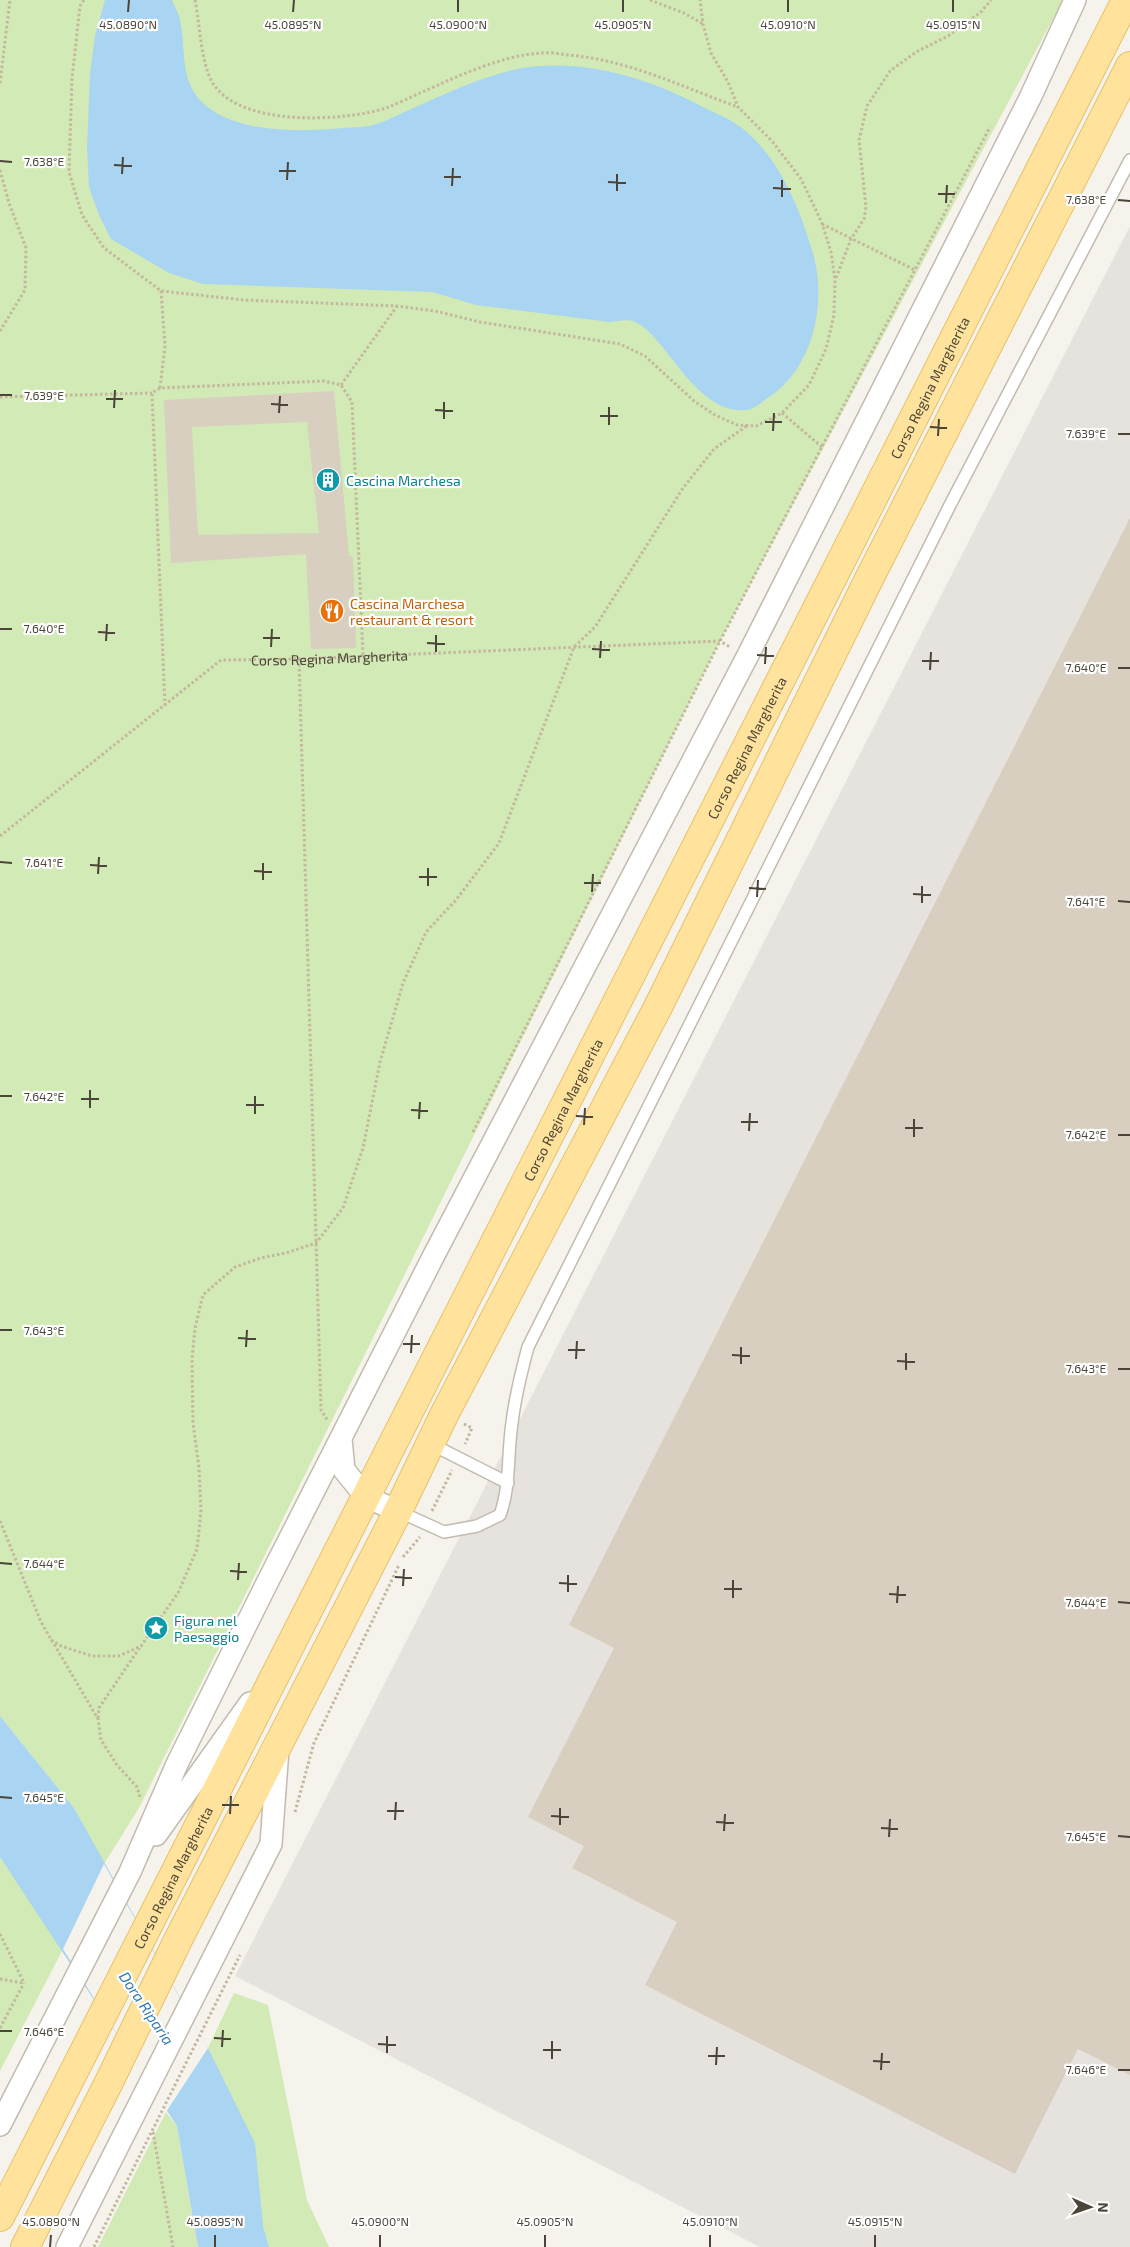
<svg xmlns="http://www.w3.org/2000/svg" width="1130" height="2247" viewBox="0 0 1130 2247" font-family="'Exo 2',sans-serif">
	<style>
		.industrial { fill: #e6e2dd }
		.green { fill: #d2eab5 }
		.water { fill: #a9d4f2 }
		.pier { fill: #f6f3ec }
		.building { fill: #d8cfc1; fill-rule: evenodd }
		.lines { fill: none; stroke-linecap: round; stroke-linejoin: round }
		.service-casing { stroke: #c2bbae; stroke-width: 14 }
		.minor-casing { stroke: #c2bbae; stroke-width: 24 }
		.primary-casing { stroke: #e6c16a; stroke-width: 30 }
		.path { stroke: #c4b79f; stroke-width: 3; stroke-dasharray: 2.5 2.5; stroke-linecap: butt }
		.service { stroke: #fff; stroke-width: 11 }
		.minor { stroke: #fff; stroke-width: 21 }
		.primary { stroke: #ffe39c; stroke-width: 28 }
		.ticks { fill: none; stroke: #4b4439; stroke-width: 2 }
		.labels { text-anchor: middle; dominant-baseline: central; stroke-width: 4.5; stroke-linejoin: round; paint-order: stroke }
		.street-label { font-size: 14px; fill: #4b4439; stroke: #fff }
		.culture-label { font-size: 14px; fill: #0d838f; stroke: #fff; text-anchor: start }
		.food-label { font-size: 14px; fill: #c56008; stroke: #fff; text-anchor: start }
		.water-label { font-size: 15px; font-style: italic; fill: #2e7ab2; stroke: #fff }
		.ticks-label { font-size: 12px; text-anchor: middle; fill: #4b4439; stroke: #fff; stroke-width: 4.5; stroke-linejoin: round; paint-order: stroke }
	</style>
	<rect width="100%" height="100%" fill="#f6f3ec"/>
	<path class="industrial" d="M1130 226V2247H760L235 1976Z"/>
	<path class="green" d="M0 0H1063L720 641 139 1808 104 1864 74 1808 0 1716Z
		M0 1857 63 1949 0 2071Z
		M234 1993 268 2005 307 2200 329 2247H269L208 2048Z
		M166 2112 177 2126 198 2247H98Z"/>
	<path class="water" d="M105 0H172C174 5 177 11 179 16 187 46 178 77 201 101 232 134 302 132 343 128 352 127 363 128 373 125 385 122 399 114 411 109 452 91 495 69 540 66 592 62 649 79 695 103 710 111 729 118 742 128 779 157 799 207 812 250 828 301 814 370 766 399 760 404 753 409 746 410 708 414 681 369 660 344 652 335 645 326 633 321 626 319 617 321 610 322L476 305 432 292 203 284 169 273 111 239 99 215 89 187 87 148 90 74 95 36Z
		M0 1716 74 1808 208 2048 255 2143 263 2226 269 2247H198L177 2126 0 1857Z"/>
	<path class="pier" d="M104 1864 208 2048 166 2112 63 1949Z"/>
	<path class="building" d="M334 391 349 556 353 557 356 648 311 649 306 554 171 563 164 400ZM307 422 319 533 198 535 192 427Z
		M1130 518V2075L1078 2049 1015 2174 645 1985 677 1922 572 1868 584 1846 528 1817 614 1648 569 1625Z"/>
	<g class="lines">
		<g class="service-casing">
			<path id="service" d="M431 1444 508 1483
				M398 1511 444 1532 477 1526 500 1515C511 1484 507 1455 512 1423 515 1397 521 1373 528 1347L949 507 1130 160"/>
		</g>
		<g class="minor-casing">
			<path id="minor" d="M341 1439 344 1470 366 1497 398 1511
				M156 1835 250 1703
				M0 2125 130 1872 177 1764 266 1585 434 1255 747 657 1030 98 1075 0
				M67 2247 271 1844 278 1749"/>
		</g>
		<g class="primary-casing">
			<g id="primary">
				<path id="s2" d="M0 2217 1126 0"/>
				<path d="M25 2247 109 2082 179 1938 398 1511 444 1415 658 1007 868 581 1130 66"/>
			</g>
		</g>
		<g class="path">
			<path d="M84 0 80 6 72 79 69 172 82 215 104 248 161 291 244 300 397 306 435 311 480 322 620 344 645 356 694 401 715 415 737 425 756 426 782 413 809 385 826 349 834 315 835 280 831 252 822 223 801 179 772 141 738 107 728 82 711 53 703 24 700 0"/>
			<path d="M195 0C200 25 200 54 210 78 233 128 342 122 386 108 397 104 409 98 420 93 456 77 502 55 542 53 551 52 560 54 568 55 629 60 682 87 738 107"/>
			<path d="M650 0 684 13 703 24"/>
			<path d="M0 83 10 0"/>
			<path d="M0 170 9 203 26 248 25 290 0 331"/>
			<path d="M822 224 915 270"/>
			<path d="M836 278 851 239 864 219 866 207 859 140 867 106 890 71 916 52 948 36 981 12 991 0"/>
			<path d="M341 385 397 306"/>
			<path d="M160 388 165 346 161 291"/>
			<path d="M0 397 152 393"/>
			<path d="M782 413 822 447"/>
			<path d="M299 659 321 1410 328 1421"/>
			<path d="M165 706 152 393 160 388 324 381 341 385 352 402 363 655"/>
			<path id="s1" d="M0 836 221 660 299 659 720 641 730 647"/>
			<path d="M473 1132 720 641 990 127"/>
			<path d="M464 1424 472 1428 465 1444"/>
			<path d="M432 1511 452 1470"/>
			<path d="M0 1521 41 1622 98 1719 101 1740 117 1765 137 1787 140 1797"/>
			<path d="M403 1557 420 1537"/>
			<path d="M51 1640 61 1646 92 1656H119L141 1646 178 1593 197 1549 201 1511 199 1468 193 1423 192 1360 195 1328 203 1295 235 1267 261 1258 286 1253 316 1243 343 1208 363 1148 380 1062 403 983 426 932 456 900 499 843 574 647 595 627 683 488 714 449 748 425"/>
			<path d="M98 1718 99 1708 140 1647"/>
			<path d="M295 1812 314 1743 399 1565"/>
			<path d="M0 1934 24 1983"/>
			<path d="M0 1979 23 1983"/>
			<path d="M0 2028 24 1983"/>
			<path d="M153 2132 173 2247"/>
			<path d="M94 2247 240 1955"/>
		</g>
		<use href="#service" class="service"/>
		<use href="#minor" class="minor"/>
		<use href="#primary" class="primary"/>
	</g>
	<path class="ticks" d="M128 12 129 0M293 12 294 0M458 12V0M623 12V0M788 12V0M953 12V0M0 161 12 162M114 165 132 166M279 171H296M122 174 123 157M444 177H461M287 180 288 162M608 182 626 183M452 186 453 168M773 188 791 189M617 191V174M938 194H955M782 197V180M1118 200 1130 201M946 203 947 185M0 395H12M106 399H123M271 404 288 405M114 408 115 390M435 410 453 411M279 413 280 396M600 416H618M444 419V402M765 422H782M609 425V407M930 427 947 428M773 431 774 413M1118 434H1130M938 436 939 419M0 629H12M98 632 115 633M263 638H280M106 641 107 624M427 643 445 644M271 647 272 629M592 649 610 650M436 652V635M757 655 774 656M600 658 601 641M922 661H939M765 664 766 647M1118 668H1130M930 670 931 652M0 862 12 863M90 865 107 866M254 871 272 872M98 874 99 857M419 877H437M263 880V863M584 883H601M428 886V868M749 888 766 889M592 892 593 874M913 894 931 895M757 897 758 880M1118 901 1130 902M922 903V886M0 1096H12M81 1099H99M246 1105H264M90 1108V1090M411 1110 428 1111M255 1114V1096M576 1116 593 1117M419 1119 420 1102M741 1122H758M584 1125 585 1108M905 1128H923M749 1131 750 1113M1118 1135H1130M914 1137V1119M0 1330H12M238 1338 256 1339M403 1344H420M246 1347 247 1330M568 1350H585M411 1353 412 1335M732 1355 750 1356M576 1359 577 1341M897 1361 915 1362M741 1364V1347M1118 1369H1130M906 1370V1353M0 1563 12 1564M230 1571 247 1572M395 1577 412 1578M238 1580 239 1563M559 1583 577 1584M403 1586 404 1569M724 1589H742M568 1592V1575M889 1594 906 1595M733 1598V1580M1118 1602 1130 1603M897 1603 898 1586M0 1797 12 1798M222 1805H239M387 1811H404M230 1814 231 1796M551 1816 569 1817M395 1820 396 1802M716 1822 734 1823M560 1825V1808M881 1828 898 1829M724 1831 725 1814M1118 1836 1130 1837M889 1837 890 1819M0 2031H12M214 2038 231 2039M378 2044 396 2045M222 2047 223 2030M543 2050H561M387 2053V2036M708 2056H725M552 2059V2041M873 2061 890 2062M716 2065 717 2047M881 2070 882 2053M1118 2070H1130M50 2247 51 2235M215 2247V2235M380 2247V2235M545 2247V2235M710 2247V2235M875 2247V2235"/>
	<defs>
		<g id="building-disc" transform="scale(1.25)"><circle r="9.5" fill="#0f9aa8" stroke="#fff"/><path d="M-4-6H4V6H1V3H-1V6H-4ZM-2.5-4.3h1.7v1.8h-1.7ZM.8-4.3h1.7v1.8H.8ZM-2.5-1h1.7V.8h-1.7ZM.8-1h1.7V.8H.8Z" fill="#fff"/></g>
		<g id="restaurant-disc" transform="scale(1.25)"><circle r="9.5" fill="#e8710a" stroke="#fff"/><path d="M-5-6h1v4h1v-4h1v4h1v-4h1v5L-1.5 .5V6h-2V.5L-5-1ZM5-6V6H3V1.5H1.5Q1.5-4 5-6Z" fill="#fff"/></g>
		<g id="sight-disc" transform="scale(1.25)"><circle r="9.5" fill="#0f9aa8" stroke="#fff"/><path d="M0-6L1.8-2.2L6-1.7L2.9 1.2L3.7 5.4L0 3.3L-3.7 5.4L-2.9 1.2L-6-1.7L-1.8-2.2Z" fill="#fff"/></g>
	</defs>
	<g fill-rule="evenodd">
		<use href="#building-disc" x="328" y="480"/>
		<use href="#restaurant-disc" x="332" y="611"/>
		<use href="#sight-disc" x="156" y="1628"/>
	</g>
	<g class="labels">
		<g class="street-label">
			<text stroke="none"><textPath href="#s2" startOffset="2052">Corso Regina Margherita</textPath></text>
			<text stroke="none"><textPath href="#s1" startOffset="391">Corso Regina Margherita</textPath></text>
			<text stroke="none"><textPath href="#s2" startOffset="1648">Corso Regina Margherita</textPath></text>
			<text stroke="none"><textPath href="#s2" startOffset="1242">Corso Regina Margherita</textPath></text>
			<text stroke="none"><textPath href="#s2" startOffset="381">Corso Regina Margherita</textPath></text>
		</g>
		<g class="culture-label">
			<text x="346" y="480">Cascina Marchesa</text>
			<text x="174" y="1620">Figura nel<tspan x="174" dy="16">Paesaggio</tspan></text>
		</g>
		<g class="food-label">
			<text x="350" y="603">Cascina Marchesa<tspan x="350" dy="16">restaurant &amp; resort</tspan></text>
		</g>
		<g class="water-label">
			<text transform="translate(147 2008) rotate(56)">Dora Riparia</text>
		</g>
	</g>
	<g class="ticks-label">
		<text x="128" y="29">45.0890°N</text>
		<text x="293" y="29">45.0895°N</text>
		<text x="458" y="29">45.0900°N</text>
		<text x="623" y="29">45.0905°N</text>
		<text x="788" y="29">45.0910°N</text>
		<text x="953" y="29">45.0915°N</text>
		<text x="44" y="166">7.638°E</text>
		<text x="1086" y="204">7.638°E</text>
		<text x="44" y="400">7.639°E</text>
		<text x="1086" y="438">7.639°E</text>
		<text x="44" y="633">7.640°E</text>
		<text x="1086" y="672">7.640°E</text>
		<text x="44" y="867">7.641°E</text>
		<text x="1086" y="906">7.641°E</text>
		<text x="44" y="1101">7.642°E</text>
		<text x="1086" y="1139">7.642°E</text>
		<text x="44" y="1335">7.643°E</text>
		<text x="1086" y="1373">7.643°E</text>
		<text x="44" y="1568">7.644°E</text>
		<text x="1086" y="1607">7.644°E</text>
		<text x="44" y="1802">7.645°E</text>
		<text x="1086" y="1841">7.645°E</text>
		<text x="44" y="2036">7.646°E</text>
		<text x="1086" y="2074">7.646°E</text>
		<text x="51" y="2226">45.0890°N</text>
		<text x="215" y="2226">45.0895°N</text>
		<text x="380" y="2226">45.0900°N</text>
		<text x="545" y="2226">45.0905°N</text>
		<text x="710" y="2226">45.0910°N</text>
		<text x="875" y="2226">45.0915°N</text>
	</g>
	<g transform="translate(1090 2207) rotate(92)" stroke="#ffffff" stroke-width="4" paint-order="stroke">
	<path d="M0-4L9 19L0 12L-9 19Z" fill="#4b4439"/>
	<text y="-8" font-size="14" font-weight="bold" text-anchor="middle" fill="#4b4439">N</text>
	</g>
</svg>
